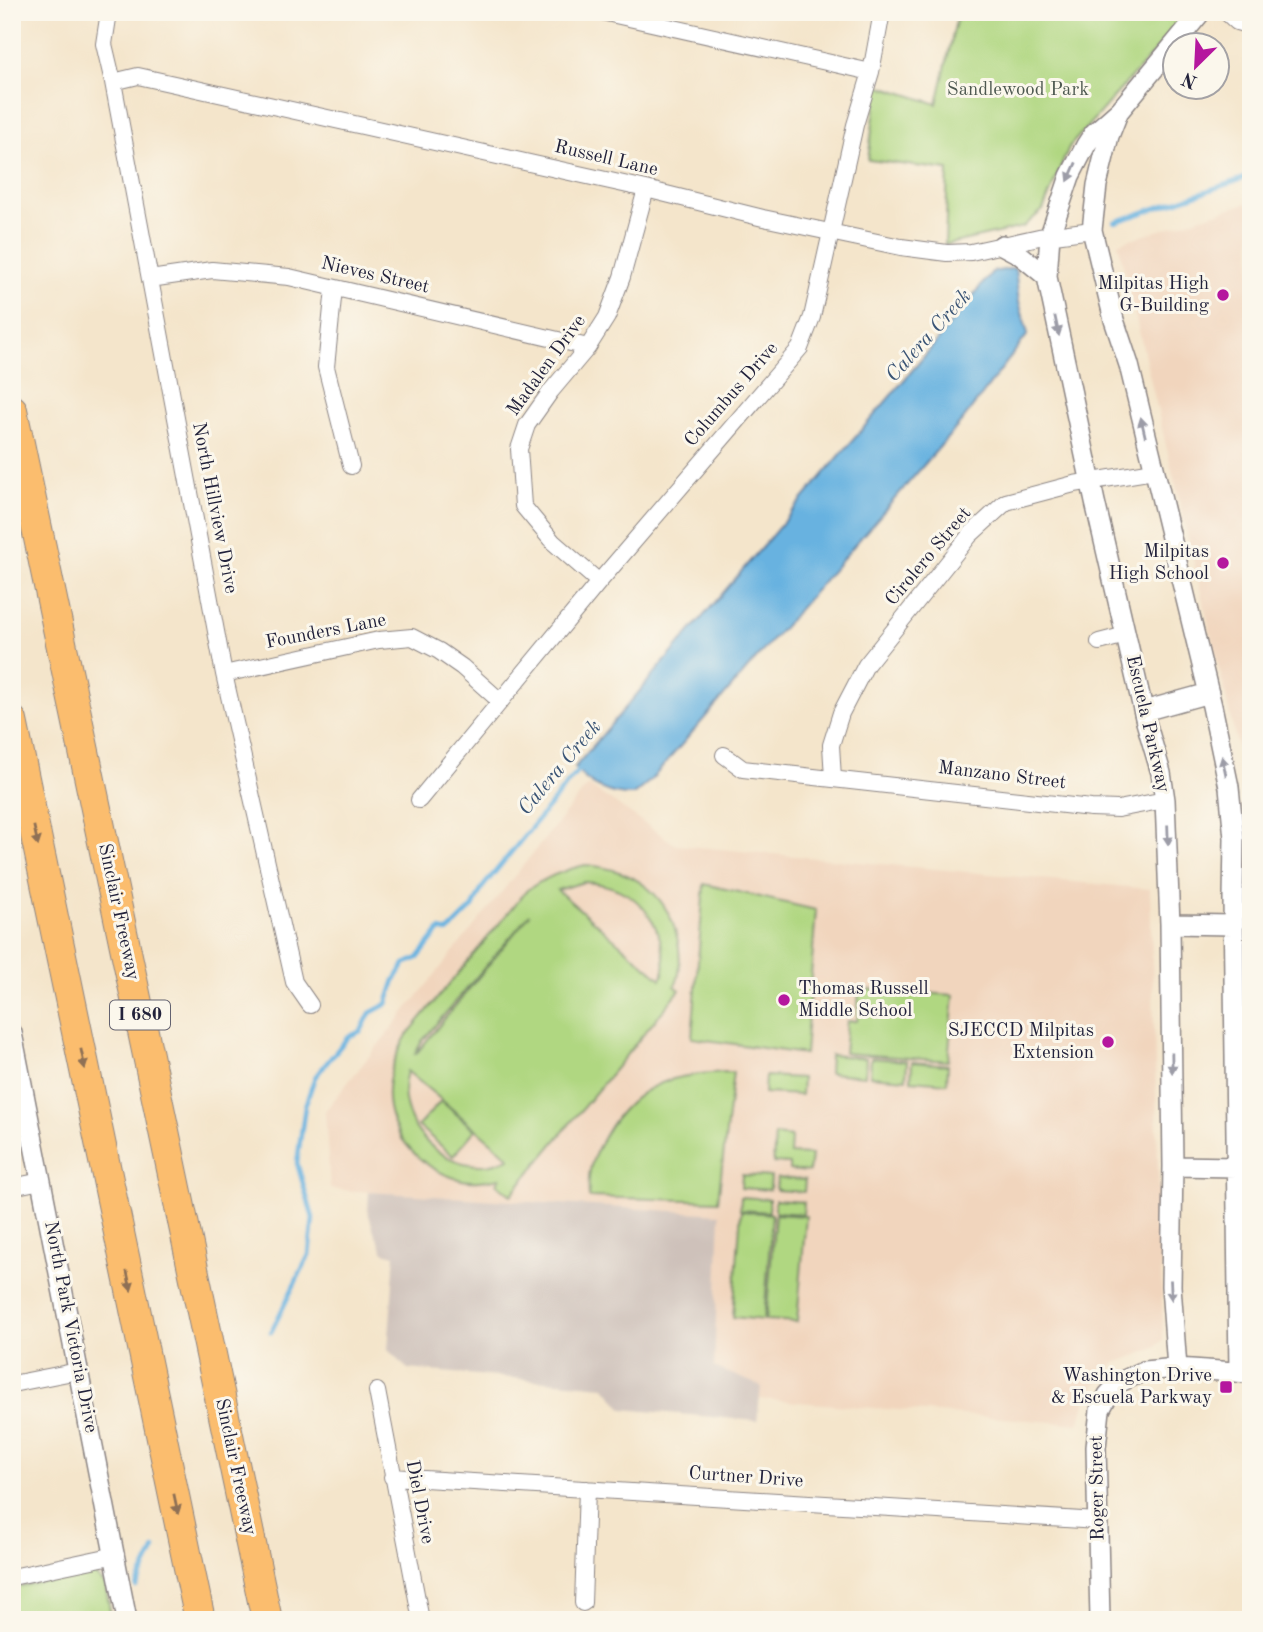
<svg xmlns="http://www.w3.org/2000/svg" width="1263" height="1632" viewBox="0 0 1263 1632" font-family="'Old Standard TT',serif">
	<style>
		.built { fill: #f1d5bd }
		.industrial { fill: #cec1ba }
		.green { fill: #b0d781; stroke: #697c5e; stroke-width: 2; fill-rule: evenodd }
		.water { fill: #67b2e0; stroke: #446a8e; stroke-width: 2 }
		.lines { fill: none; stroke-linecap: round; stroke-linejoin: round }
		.stream { stroke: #67b2e0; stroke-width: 4.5 }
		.minor-casing { stroke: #8b8483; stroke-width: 18 }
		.tertiary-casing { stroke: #8b8483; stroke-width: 22 }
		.motorway-casing { stroke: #8b8483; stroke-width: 32 }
		.minor { stroke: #fff; stroke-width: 16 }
		.tertiary { stroke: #fff; stroke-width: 19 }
		.motorway { stroke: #fbbd6e; stroke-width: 30 }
		.oneway { fill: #9c9ca7 }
		.oneway2 { fill: #8e7054 }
		.poi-dot { fill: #b5179e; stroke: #fbf7ec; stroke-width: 2.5 }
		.labels { text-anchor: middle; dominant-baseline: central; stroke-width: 6; stroke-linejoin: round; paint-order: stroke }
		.shield { fill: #fbf7ec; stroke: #636270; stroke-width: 2 }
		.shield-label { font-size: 18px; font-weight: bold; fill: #22223b }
		.park-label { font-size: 19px; fill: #4d5850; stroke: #fbf7ec }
		.street-label { font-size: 19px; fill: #22223b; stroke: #fbf7ec }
		.poi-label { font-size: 19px; fill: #22223b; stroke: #fbf7ec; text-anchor: end }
		.water-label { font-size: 21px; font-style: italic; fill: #3a5475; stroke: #fbf7ec }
	</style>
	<rect width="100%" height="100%" fill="#fbf7ec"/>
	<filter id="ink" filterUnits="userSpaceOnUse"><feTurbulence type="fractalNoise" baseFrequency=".0143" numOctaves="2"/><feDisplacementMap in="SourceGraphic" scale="14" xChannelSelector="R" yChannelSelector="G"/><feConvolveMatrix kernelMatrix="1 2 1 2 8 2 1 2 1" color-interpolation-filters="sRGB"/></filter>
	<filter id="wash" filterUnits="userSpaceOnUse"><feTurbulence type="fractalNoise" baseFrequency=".00686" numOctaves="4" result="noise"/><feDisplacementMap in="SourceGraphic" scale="28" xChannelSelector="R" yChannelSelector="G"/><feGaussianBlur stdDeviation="1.57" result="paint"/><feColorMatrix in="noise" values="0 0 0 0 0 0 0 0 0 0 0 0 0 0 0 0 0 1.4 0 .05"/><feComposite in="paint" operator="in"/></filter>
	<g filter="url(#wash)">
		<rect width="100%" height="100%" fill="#f4e5cb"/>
		<path class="built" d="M1251 202V1299L1244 914 1248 803 1242 765 1118 243Z
			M588 785 676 845 1150 889 1163 1340 1153 1349 1116 1363 1102 1376 1087 1396 1079 1424 709 1395 717 1218 330 1189 325 1111Z"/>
		<path class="industrial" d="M369 1192 720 1214 714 1367 761 1386 757 1421 623 1409 604 1386 408 1369 388 1350 395 1255 384 1252 374 1231 368 1212Z"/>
		<path class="green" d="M958 12 1189 13 1069 147 1043 210 1023 227 945 245 948 170 868 160 878 85 937 104Z
			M585 865C636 869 672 896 679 948 680 961 681 974 675 986L680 990 511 1195 497 1184 500 1178C488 1180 474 1183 462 1180 418 1170 381 1128 389 1080 392 1064 399 1049 407 1035L527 890C546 877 563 870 585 865ZM584 882C626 885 652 905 662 946 665 957 666 969 661 979L557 890ZM530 914 416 1054H415L422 1041ZM407 1071 509 1157V1158C502 1161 492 1165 484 1165 435 1167 393 1119 407 1071Z
			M704 884 816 910 805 1054 692 1038Z
			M859 989 954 995 948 1061 844 1053 847 1021H857Z
			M830 1055 866 1058 865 1076 829 1073Z
			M871 1058 907 1061 906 1079 870 1076Z
			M912 1062 948 1065 947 1083 911 1080Z
			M733 1072 718 1201 589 1197C587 1170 592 1158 605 1135 635 1082 676 1073 733 1072Z
			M765 1076 802 1078 801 1095 764 1093Z
			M441 1101 475 1130 453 1156 418 1126Z
			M775 1135 791 1137 790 1154 811 1155 809 1172 789 1170V1164L773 1163Z
			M742 1175 771 1177 770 1190 741 1188Z
			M777 1178 805 1180 804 1192 776 1190Z
			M741 1197 769 1199V1212L740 1210Z
			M775 1200 804 1202 803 1214 775 1212Z
			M741 1211 772 1214 764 1320 733 1317Z
			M775 1214 806 1216 797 1322 766 1320Z
			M83 1573H93L105 1584 112 1620H12V1588Z"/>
		<path class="water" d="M1015 268 1019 302 1028 334 962 421 651 780 633 795C610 796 587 785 575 767L927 353 992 272Z"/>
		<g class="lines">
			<path class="stream" d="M1115 222 1251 176
				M271 1332 309 1255 313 1218 297 1163 305 1106 315 1077 348 1037 361 1031 370 1013 387 1004 395 980 405 964 418 958 440 930 448 932 473 907 482 888 581 767
				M136 1587 155 1549"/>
		</g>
	</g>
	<g filter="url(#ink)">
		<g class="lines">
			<g class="minor-casing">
				<path id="minor" d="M109 12 104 44 113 82 224 674 294 982 310 1005
					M602 12 871 72
					M1226 12 1237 22 1251 26
					M113 82 138 76 646 189 763 218 901 247 947 253 971 252 1039 237 1092 230
					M150 279 212 270 289 277 588 347
					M334 288 326 367 351 466
					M599 582 553 542 523 506 519 449 527 425 551 391 588 347 607 317 622 277 646 189
					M1099 642 1126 635
					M224 674 379 640 412 637 439 651 462 667 500 701
					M724 755 743 769 1091 808 1118 809 1165 800
					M833 778 831 745 841 713 866 665 970 535 1006 502 1074 484 1154 471
					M419 800 599 582 800 348 812 317 855 125 871 72 882 12
					M12 1187 41 1181
					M12 1384 78 1371
					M377 1391 421 1620
					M392 1477 1098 1521
					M12 1577 116 1555
					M583 1603 587 1489"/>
			</g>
			<g class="tertiary-casing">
				<path id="tertiary" d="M1118 113 1109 136 1097 185 1092 230 1114 320 1129 365 1212 706 1229 787 1234 838 1233 899 1239 1372
					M1002 245 1019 254 1047 277
					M1144 711 1209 693
					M1170 924 1233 925
					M12 1033 127 1620
					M1173 1166 1237 1167
					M1177 1368 1171 1286 1173 1166 1170 924 1165 800 1161 773 1146 722 1095 502 1047 277 1050 235 1070 176 1086 145 1094 133 1120 110 1201 12
					M1100 1620 1096 1447 1100 1410 1108 1395 1120 1382 1144 1371 1177 1368 1249 1373"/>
			</g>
			<g class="motorway-casing">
				<path id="motorway" d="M12 410 267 1620
					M12 721 200 1620"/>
			</g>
			<use href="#minor" class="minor"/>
			<use href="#tertiary" class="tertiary"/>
			<use href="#motorway" class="motorway"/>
		</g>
		<defs><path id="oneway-solid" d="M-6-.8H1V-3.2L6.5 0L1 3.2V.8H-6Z" transform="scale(1.75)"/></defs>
		<g class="oneway">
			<use href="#oneway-solid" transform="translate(1072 172) rotate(114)"/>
			<use href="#oneway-solid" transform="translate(1057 326) rotate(78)"/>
			<use href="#oneway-solid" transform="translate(1143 427) rotate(-103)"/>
			<use href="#oneway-solid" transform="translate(1224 766) rotate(-102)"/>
			<use href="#oneway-solid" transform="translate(1168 835) rotate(88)"/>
			<use href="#oneway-solid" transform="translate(1172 1063) rotate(89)"/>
			<use href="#oneway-solid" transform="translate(1171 1290) rotate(87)"/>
		</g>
		<g class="oneway2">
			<use href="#oneway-solid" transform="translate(36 836) rotate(78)"/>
			<use href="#oneway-solid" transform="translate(83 1059) rotate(78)"/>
			<use href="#oneway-solid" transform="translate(129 1281) rotate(78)"/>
			<use href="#oneway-solid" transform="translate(176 1504) rotate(78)"/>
		</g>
	</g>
	<g class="poi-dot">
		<circle cx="1223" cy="295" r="7"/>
		<circle cx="1223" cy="563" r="7"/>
		<circle cx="784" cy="1000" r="7"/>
		<circle cx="1108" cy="1042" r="7"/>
		<rect x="1219" y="1380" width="14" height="14" rx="3.5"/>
	</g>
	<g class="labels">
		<rect class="shield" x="110" y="1000.5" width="60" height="29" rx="5"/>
		<g class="shield-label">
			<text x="140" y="1015">I 680</text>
		</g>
		<g class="park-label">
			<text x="1018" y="90">Sandlewood Park</text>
		</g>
		<g class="street-label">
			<text transform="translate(606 159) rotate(13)">Russell Lane</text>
			<text transform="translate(375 276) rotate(13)">Nieves Street</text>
			<text transform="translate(547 366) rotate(-54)">Madalen Drive</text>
			<text transform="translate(732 395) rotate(-49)">Columbus Drive</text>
			<text transform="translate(214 508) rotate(79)">North Hillview Drive</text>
			<text transform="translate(929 557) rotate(-50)">Cirolero Street</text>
			<text transform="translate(326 632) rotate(-11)">Founders Lane</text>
			<text transform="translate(1147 724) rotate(77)">Escuela Parkway</text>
			<text transform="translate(1002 776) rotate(7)">Manzano Street</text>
			<text transform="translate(118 912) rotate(78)">Sinclair Freeway</text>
			<text transform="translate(70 1327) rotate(79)">North Park Victoria Drive</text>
			<text transform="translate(235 1467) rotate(78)">Sinclair Freeway</text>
			<text transform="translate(746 1478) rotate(4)">Curtner Drive</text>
			<text transform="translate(1098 1488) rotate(-91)">Roger Street</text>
			<text transform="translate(419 1502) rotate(79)">Diel Drive</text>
		</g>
		<g class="poi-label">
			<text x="1209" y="284">Milpitas High<tspan x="1209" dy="22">G-Building</tspan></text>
			<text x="1209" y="552">Milpitas<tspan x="1209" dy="22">High School</tspan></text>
			<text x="798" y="989" text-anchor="start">Thomas Russell<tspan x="798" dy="22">Middle School</tspan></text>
			<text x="1094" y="1031">SJECCD Milpitas<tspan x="1094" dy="22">Extension</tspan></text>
			<text x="1212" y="1376">Washington Drive<tspan x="1212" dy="22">&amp; Escuela Parkway</tspan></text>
		</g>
		<g class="water-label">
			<text transform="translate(929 336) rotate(-48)">Calera Creek</text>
			<text transform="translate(560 768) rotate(-50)">Calera Creek</text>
		</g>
	</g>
	<rect width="1263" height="1632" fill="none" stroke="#fbf7ec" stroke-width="42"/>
	<g transform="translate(1196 66) rotate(204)"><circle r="33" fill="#fbf7ec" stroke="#a4a2a5" stroke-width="2"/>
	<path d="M0-5L12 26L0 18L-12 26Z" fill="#b5179e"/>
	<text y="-10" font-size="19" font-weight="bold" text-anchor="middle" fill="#22223b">N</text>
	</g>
</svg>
